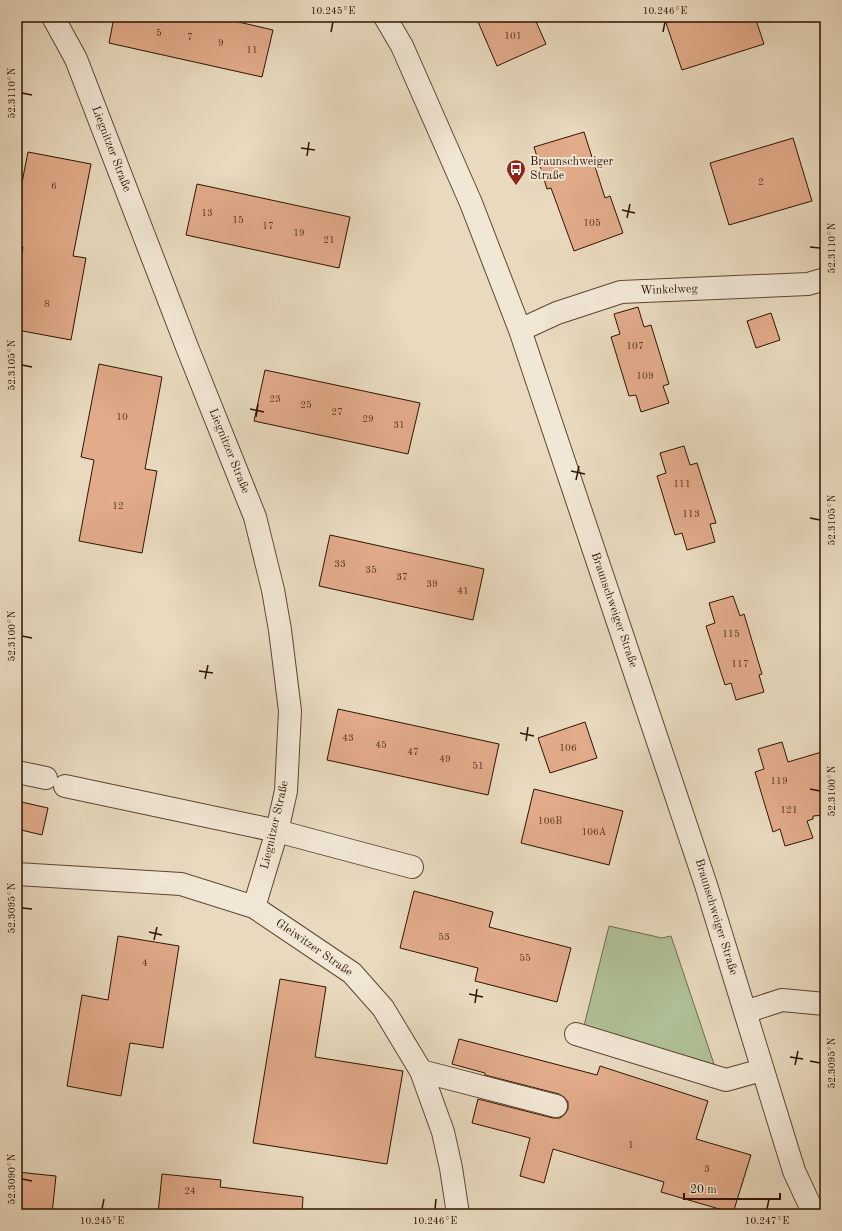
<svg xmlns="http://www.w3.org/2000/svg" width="842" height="1231" viewBox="0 0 842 1231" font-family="'Old Standard TT',serif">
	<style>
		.green { fill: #b0c197; stroke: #706a4c }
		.building { fill: #e2ab8a; stroke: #2f1301 }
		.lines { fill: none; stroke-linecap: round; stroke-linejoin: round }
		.minor-casing { stroke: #5e4530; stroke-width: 24 }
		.minor { stroke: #f1e7d5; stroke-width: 22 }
		.ticks { fill: none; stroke: #2f1301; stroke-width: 1.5 }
		.labels { text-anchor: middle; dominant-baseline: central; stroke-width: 4; stroke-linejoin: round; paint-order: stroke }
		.number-label { font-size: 10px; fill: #5c3923 }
		.street-label { font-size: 12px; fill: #2f1301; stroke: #f1e7d5 }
		.poi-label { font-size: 12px; fill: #2f1301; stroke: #f1e7d5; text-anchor: start }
		.neatline { fill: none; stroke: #2f1301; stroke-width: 1.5 }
		.ticks-label { font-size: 10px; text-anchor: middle; fill: #2f1301 }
	</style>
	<rect width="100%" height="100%" fill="#e9dabf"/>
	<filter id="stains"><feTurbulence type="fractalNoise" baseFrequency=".005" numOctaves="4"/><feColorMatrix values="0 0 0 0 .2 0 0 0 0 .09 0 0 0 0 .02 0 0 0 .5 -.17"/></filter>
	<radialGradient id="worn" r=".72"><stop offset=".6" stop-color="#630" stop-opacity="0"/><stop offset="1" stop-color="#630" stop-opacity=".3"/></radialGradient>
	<path class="green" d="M609 926 662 938 671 936 714 1064H712L584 1026Z"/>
	<path class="building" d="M114 17H217L273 30 262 77 109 43Z
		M476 17H534L546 44 497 66Z
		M683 17H755L764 44 682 70 666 23Z
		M584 132 605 198 610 196 623 233 574 251 551 188 547 189 534 147Z
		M793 138 812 201 729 225 710 163Z
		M28 152 91 164 73 256 86 258 71 340 17 330V278L23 247 17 245V208Z
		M197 184 350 217 339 268 186 235Z
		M638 307 644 327 651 325 669 384 663 386 669 403 641 412 636 395 629 396 611 337 620 334 614 314Z
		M771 313 780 340 756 348 747 321Z
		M99 364 162 377 145 469 157 471 142 553 79 541 94 460 81 457Z
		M265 370 420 403 408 454 254 421Z
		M684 446 690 465 697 463 716 523 710 524 715 542 687 550 682 533 675 535 657 476 666 473 660 453Z
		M330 535 484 569 473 620 319 586Z
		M733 596 740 616 744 614 762 674 759 675 764 692 736 700 731 683 725 685 706 626 715 623 709 603Z
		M338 709 499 744 488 795 327 760Z
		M585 722 597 758 550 773 538 738Z
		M782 742 788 762 825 751V815L813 816V819L807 821 813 838 785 846 780 829 773 832 755 772 764 769 758 749Z
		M534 789 623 811 609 865 521 843Z
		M17 801 48 808 42 835 17 829Z
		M414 891 493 912 489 927 571 948 557 1002 475 981 478 968 400 948Z
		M118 936 179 946 163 1048 130 1043 121 1096 67 1086 82 995 108 1000Z
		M280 979 326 987 315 1057 403 1071 387 1164 253 1143Z
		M459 1039 597 1075 600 1066 708 1101 696 1139 751 1155 733 1213 661 1192 664 1182 553 1149 544 1183 520 1176 530 1138 472 1123 478 1099 553 1118H560L565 1114 568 1109V1102L564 1097 559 1094 485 1075V1073L452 1064Z
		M17 1172 56 1176 52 1214H17Z
		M162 1174 221 1180 220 1187 303 1197 302 1214H158Z"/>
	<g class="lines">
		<g class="minor-casing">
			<path id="minor" d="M53 17 76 59 187 347 255 517 273 590 280 630 290 711 286 791 277 831 254 907
				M385 17 402 46 471 203 520 330 706 885 794 1171 814 1214
				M520 330 557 313 621 292 808 284 825 279
				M17 772 46 778
				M65 786 277 831 412 867
				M17 874 181 884 254 907 352 973 383 1008 421 1071 443 1132 451 1168 458 1214
				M745 1012 782 1000 825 1004
				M576 1034 726 1080 762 1070
				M421 1071 556 1106"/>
		</g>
		<use href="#minor" class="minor"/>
	</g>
	<path class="ticks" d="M331 32 333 22M663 32 665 22M22 93 32 95M301 148 315 150M307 156 309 142M622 210 635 213M627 218 630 204M810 247 820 248M22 365 32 367M250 409 264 412M256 417 258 404M571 471 585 474M576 480 579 466M810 518 820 520M22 636 32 638M199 671 213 673M205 679 208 665M520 733 534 736M526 741 528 727M810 789 820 791M22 908 32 909M149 932 162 935M154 940 157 927M469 994 483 997M475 1003 477 989M790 1057 803 1059M810 1061 820 1063M795 1065 798 1051M22 1179 32 1181M102 1209 104 1199M435 1209 436 1199M767 1209 769 1199"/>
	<defs>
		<g id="bus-pin" transform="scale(1)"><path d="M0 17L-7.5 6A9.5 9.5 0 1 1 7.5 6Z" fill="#8f2418" stroke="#f1e7d5"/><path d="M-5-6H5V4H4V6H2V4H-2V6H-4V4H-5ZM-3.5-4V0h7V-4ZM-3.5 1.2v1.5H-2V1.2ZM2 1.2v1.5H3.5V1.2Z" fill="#fff"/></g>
	</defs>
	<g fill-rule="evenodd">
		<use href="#bus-pin" x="516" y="169"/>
	</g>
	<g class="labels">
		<g class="number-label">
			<text x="159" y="33">5</text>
			<text x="513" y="36">101</text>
			<text x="190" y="37">7</text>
			<text x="221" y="43">9</text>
			<text x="252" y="50">11</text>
			<text x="761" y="182">2</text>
			<text x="54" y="186">6</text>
			<text x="207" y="213">13</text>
			<text x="238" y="220">15</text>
			<text x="592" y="223">105</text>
			<text x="268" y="226">17</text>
			<text x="299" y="233">19</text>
			<text x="329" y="240">21</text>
			<text x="47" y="304">8</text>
			<text x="635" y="346">107</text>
			<text x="645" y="376">109</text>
			<text x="275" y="399">23</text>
			<text x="306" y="405">25</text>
			<text x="337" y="412">27</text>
			<text x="122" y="417">10</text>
			<text x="368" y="419">29</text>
			<text x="399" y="425">31</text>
			<text x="682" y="484">111</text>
			<text x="118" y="506">12</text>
			<text x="691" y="514">113</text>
			<text x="340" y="564">33</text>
			<text x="371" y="570">35</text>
			<text x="402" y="577">37</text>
			<text x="432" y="584">39</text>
			<text x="463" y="591">41</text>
			<text x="731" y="634">115</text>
			<text x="740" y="664">117</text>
			<text x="348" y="738">43</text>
			<text x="381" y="745">45</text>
			<text x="568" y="748">106</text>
			<text x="413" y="752">47</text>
			<text x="445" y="759">49</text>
			<text x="478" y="766">51</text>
			<text x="779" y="781">119</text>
			<text x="789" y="810">121</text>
			<text x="550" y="821">106B</text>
			<text x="594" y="832">106A</text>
			<text x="444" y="937">53</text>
			<text x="525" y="958">55</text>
			<text x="145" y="963">4</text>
			<text x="631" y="1145">1</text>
			<text x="707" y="1169">3</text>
			<text x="190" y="1191">24</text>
		</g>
		<g class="street-label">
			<text transform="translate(111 149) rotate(69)">Liegnitzer Straße</text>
			<text transform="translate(669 290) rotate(-2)">Winkelweg</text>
			<text transform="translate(229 451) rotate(68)">Liegnitzer Straße</text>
			<text transform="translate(614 610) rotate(71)">Braunschweiger Straße</text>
			<text transform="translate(275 825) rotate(-77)">Liegnitzer Straße</text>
			<text transform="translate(716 917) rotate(73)">Braunschweiger Straße</text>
			<text transform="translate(314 948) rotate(35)">Gleiwitzer Straße</text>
		</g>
		<g class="poi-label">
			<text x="530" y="162">Braunschweiger<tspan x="530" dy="14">Straße</tspan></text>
		</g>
	</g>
	<rect width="842" height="1231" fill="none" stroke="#e9dabf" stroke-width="44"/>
	<path d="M684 1193v6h96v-6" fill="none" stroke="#2f1301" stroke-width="2"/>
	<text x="690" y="1193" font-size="12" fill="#2f1301" stroke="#f1e7d5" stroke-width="3" paint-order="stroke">20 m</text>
	<rect x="22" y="22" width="798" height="1187" class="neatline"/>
	<g class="ticks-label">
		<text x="333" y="14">10.245°E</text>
		<text x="665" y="14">10.246°E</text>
		<text transform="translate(11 93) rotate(-90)" y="4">52.3110°N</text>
		<text transform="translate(831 248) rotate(-90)" y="4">52.3110°N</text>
		<text transform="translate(11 365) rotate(-90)" y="4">52.3105°N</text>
		<text transform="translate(831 520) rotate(-90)" y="4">52.3105°N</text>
		<text transform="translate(11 636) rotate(-90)" y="4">52.3100°N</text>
		<text transform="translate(831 791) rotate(-90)" y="4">52.3100°N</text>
		<text transform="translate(11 908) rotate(-90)" y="4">52.3095°N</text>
		<text transform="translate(831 1063) rotate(-90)" y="4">52.3095°N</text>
		<text transform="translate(11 1179) rotate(-90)" y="4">52.3090°N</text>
		<text x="102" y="1224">10.245°E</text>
		<text x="435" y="1224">10.246°E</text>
		<text x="767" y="1224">10.247°E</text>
	</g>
	<rect width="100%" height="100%" filter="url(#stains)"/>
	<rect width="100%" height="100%" fill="url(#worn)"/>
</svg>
